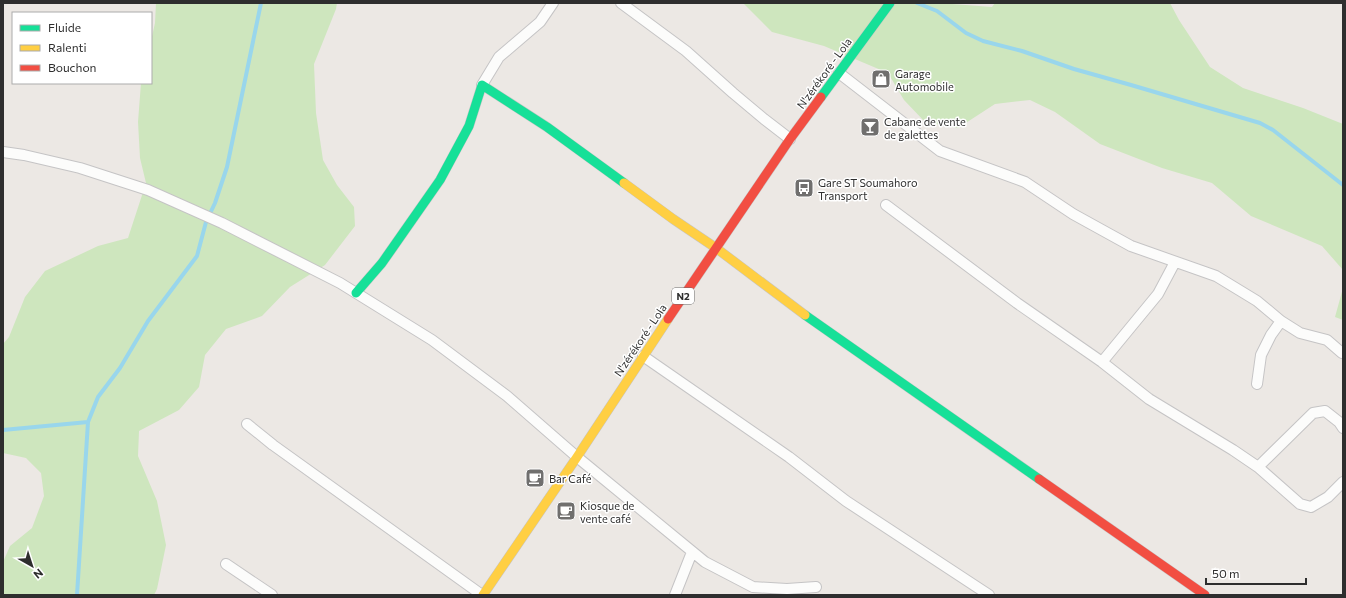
<svg xmlns="http://www.w3.org/2000/svg" width="1346" height="598" viewBox="0 0 1346 598" font-family="Commissioner,sans-serif">
	<style>
		.green { fill: #cee6be }
		.lines { fill: none; stroke-linecap: round; stroke-linejoin: round }
		.stream { stroke: #99d6ec; stroke-width: 4 }
		.street-casing { stroke: #c5c4c5; stroke-width: 12 }
		.fast-casing { stroke: #c5c4c5; stroke-width: 10 }
		.slow-casing { stroke: #c5c4c5; stroke-width: 10 }
		.jam-casing { stroke: #c5c4c5; stroke-width: 10 }
		.street { stroke: #fcfcfb; stroke-width: 10 }
		.fast { stroke: #16e098; stroke-width: 9 }
		.slow { stroke: #ffcf43; stroke-width: 9 }
		.jam { stroke: #f24e42; stroke-width: 9 }
		.labels { text-anchor: middle; dominant-baseline: central; stroke-width: 3; stroke-linejoin: round; paint-order: stroke }
		.shield { fill: #fff; stroke: #6d6d6d; stroke-width: 1 }
		.shield-label { font-size: 10px; font-weight: bold; fill: #2e2e2e }
		.street-label { font-size: 11px; fill: #2e2e2e; stroke: #fff }
		.poi-label { font-size: 11px; fill: #2e2e2e; stroke: #fff; text-anchor: start }
	</style>
	<rect width="100%" height="100%" fill="#ece8e4"/>
	<path class="green" d="M156 3H337L336 9 314 64 316 113 323 160 337 185 354 207 355 226 325 265 290 287 262 316 226 329 205 355 199 387 179 410 139 431 138 456 157 501 166 545 157 589 154 595H3V562L10 546 32 528 44 496 41 473 26 458 3 453V344L9 337 25 297 45 271 98 246 128 238 146 183 140 158 138 122 141 83H151V41L155 23Z
		M743 3H939L992 7 995 3H1170L1179 20 1210 67 1243 88 1303 108 1343 124V270L1322 246 1251 216 1212 183 1162 168 1100 144 1055 112 1030 100 995 104 958 128 925 122 904 100 888 73 824 46 772 32Z
		M1343 288V320L1335 317Z"/>
	<g class="lines">
		<path class="stream" d="M917 3 937 11 966 33 983 41 1022 51 1074 69 1131 85 1260 123 1273 130 1343 185
			M3 430 88 422
			M77 595 88 422 98 397 120 368 148 321 197 256 206 222 215 203 227 167 261 3"/>
		<g class="street-casing">
			<path id="street" d="M621 3 686 51 733 93 764 119 790 139
				M839 73 940 151 1025 182 1073 214 1131 246 1216 276 1257 301 1281 321 1300 333 1327 340 1342 353
				M482 85 499 57 540 22 553 3
				M3 152 24 155 80 168 148 190 222 223 340 283 432 340 507 396 577 457 705 562 753 587 787 589 816 587
				M886 205 1017 303 1102 362 1149 399 1233 450 1258 467 1300 504 1311 507 1328 497 1343 482
				M643 356 789 457 846 501 989 595
				M1102 362 1158 294 1175 262
				M1257 384 1261 355 1271 335 1281 321
				M247 424 273 445 482 595
				M1258 467 1313 413 1325 411 1339 422 1343 428
				M226 564 272 595
				M675 595 692 552"/>
		</g>
		<g class="fast-casing">
			<path id="fast" d="M821 97 890 3
				M356 293 382 263 440 180 469 126 482 85 547 127 624 183
				M805 315 1039 479"/>
		</g>
		<g class="slow-casing">
			<path id="slow" d="M624 183 673 219 716 248 805 315
				M483 595 577 457 668 319"/>
		</g>
		<g class="jam-casing">
			<path id="jam" d="M668 319 790 139 821 97
				M1039 479 1205 595"/>
		</g>
		<use href="#street" class="street"/>
		<use href="#fast" class="fast"/>
		<use href="#slow" class="slow"/>
		<use href="#jam" class="jam"/>
	</g>
	<defs>
		<g id="shop-square" transform="scale(1)"><rect x="-9" y="-9" width="18" height="18" rx="4" fill="#706f6e" stroke="#fff"/><path d="M-5-2.5h2.3a2.7 3.5 0 0 1 5.4 0H5L5.5 6h-11ZM-1.5-2.5h3a1.5 2.3 0 0 0-3 0Z" fill="#fff"/></g>
		<g id="bar-square" transform="scale(1)"><rect x="-9" y="-9" width="18" height="18" rx="4" fill="#706f6e" stroke="#fff"/><path d="M-6-5H6L.8 .8V4.5H3.5V6h-7V4.5H-.8V.8Z" fill="#fff"/></g>
		<g id="bus-square" transform="scale(1)"><rect x="-9" y="-9" width="18" height="18" rx="4" fill="#706f6e" stroke="#fff"/><path d="M-5-6H5V4H4V6H2V4H-2V6H-4V4H-5ZM-3.5-4V0h7V-4ZM-3.5 1.2v1.5H-2V1.2ZM2 1.2v1.5H3.5V1.2Z" fill="#fff"/></g>
		<g id="cafe-square" transform="scale(1)"><rect x="-9" y="-9" width="18" height="18" rx="4" fill="#706f6e" stroke="#fff"/><path d="M-5.5-4.5H6V0H3Q3 3.5 0 3.5H-2.5Q-5.5 3.5-5.5 0ZM3-3.2v2h1.7v-2ZM-6 4.5H4V6H-6Z" fill="#fff"/></g>
	</defs>
	<g fill-rule="evenodd">
		<use href="#shop-square" x="881" y="79"/>
		<use href="#bar-square" x="870" y="127"/>
		<use href="#bus-square" x="804" y="188"/>
		<use href="#cafe-square" x="535" y="478"/>
		<use href="#cafe-square" x="566" y="511"/>
	</g>
	<g class="labels">
		<rect class="shield" x="672" y="288" width="22" height="16" rx="3"/>
		<g class="shield-label">
			<text x="683" y="296">N2</text>
		</g>
		<g class="street-label">
			<text transform="translate(824 73) rotate(-54)">N'zérékoré - Lola</text>
			<text transform="translate(640 340) rotate(-56)">N'zérékoré - Lola</text>
		</g>
		<g class="poi-label">
			<text x="895" y="73">Garage<tspan x="895" dy="13">Automobile</tspan></text>
			<text x="884" y="121">Cabane de vente<tspan x="884" dy="13">de galettes</tspan></text>
			<text x="818" y="182">Gare ST Soumahoro<tspan x="818" dy="13">Transport</tspan></text>
			<text x="549" y="478">Bar Café</text>
			<text x="580" y="505">Kiosque de<tspan x="580" dy="13">vente café</tspan></text>
		</g>
	</g>
	<rect width="1346" height="598" fill="none" stroke="#2e2e2e" stroke-width="8"/>
	<rect x="12" y="12" width="140" height="72" fill="#ffffff" stroke="#ababab"/>
	<rect x="20" y="25" width="20" height="6" fill="#16e098" stroke="#ababab"/>
	<text x="48" y="32" font-size="12" fill="#2e2e2e">Fluide</text>
	<rect x="20" y="45" width="20" height="6" fill="#ffcf43" stroke="#ababab"/>
	<text x="48" y="52" font-size="12" fill="#2e2e2e">Ralenti</text>
	<rect x="20" y="65" width="20" height="6" fill="#f24e42" stroke="#ababab"/>
	<text x="48" y="72" font-size="12" fill="#2e2e2e">Bouchon</text>
	<g transform="translate(32 566) rotate(141)" stroke="#ffffff" stroke-width="3" paint-order="stroke">
	<path d="M0-3L7 15L0 10L-7 15Z" fill="#2e2e2e"/>
	<text y="-6" font-size="11" font-weight="bold" text-anchor="middle" fill="#2e2e2e">N</text>
	</g>
	<path d="M1206 578v6h100v-6" fill="none" stroke="#2e2e2e" stroke-width="2"/>
	<text x="1212" y="578" font-size="12" fill="#2e2e2e" stroke="#ffffff" stroke-width="3" paint-order="stroke">50 m</text>
</svg>
